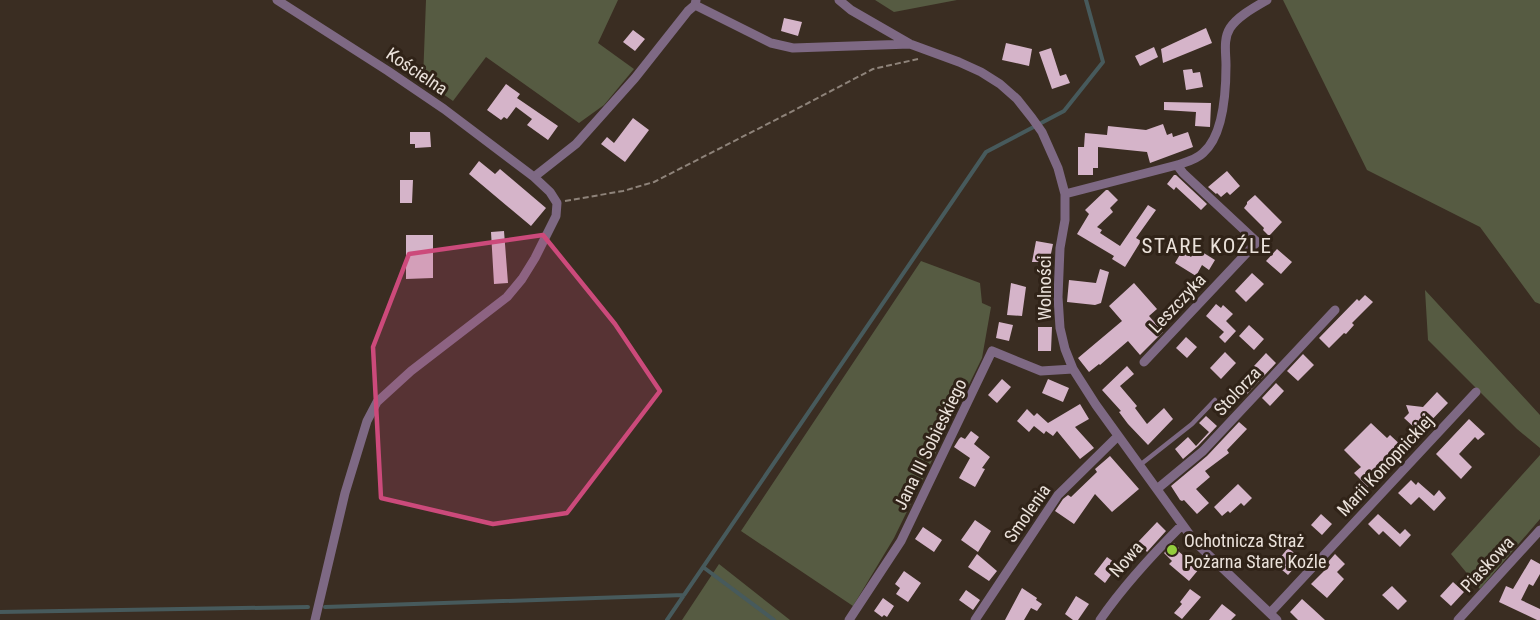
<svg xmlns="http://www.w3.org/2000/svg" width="1540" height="620" viewBox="0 0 1540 620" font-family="'Roboto Condensed',sans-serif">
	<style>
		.green { fill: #565b42 }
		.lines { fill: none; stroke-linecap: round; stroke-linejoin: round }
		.stream { stroke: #475a5c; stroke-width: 4 }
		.building { fill: #d5b4c9 }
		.path { stroke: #8e837a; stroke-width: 2; stroke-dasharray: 6 3; stroke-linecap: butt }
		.lane { stroke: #7e6984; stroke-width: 4.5 }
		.street { stroke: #7e6984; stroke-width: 9 }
		.marked { fill: #cc4a7b; fill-opacity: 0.2; stroke: #cc4a7b; stroke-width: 4.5; stroke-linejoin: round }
		.poi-dot { fill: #93cc3d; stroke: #302318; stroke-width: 2 }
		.labels { text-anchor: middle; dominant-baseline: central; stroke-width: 6; stroke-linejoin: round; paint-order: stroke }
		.street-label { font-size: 18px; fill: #ebe2db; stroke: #302318 }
		.poi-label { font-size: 18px; fill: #ebe2db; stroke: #302318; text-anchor: start }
		.quarter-label { font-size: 21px; letter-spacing: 1.5px; fill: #ebe2db; stroke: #302318 }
	</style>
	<rect width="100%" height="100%" fill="#3a2d22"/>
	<path class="green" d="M426 0H618L598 43 634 69 604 105 579 123 486 57 453 101 423 80Z
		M875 0H957L894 12Z
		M1283 0H1540V304L1535 302 1480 227 1367 170Z
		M921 261 980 283 982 303 991 307 982 358 894 538 853 606 741 531Z
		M1425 290 1540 415V448L1517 429 1428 340Z
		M1540 455V519L1480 589 1451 554Z
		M719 564 790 620H682Z"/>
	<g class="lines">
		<path class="stream" d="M703 567 774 620
			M325 607 684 595
			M0 612 308 607
			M667 620 986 152 1064 111 1103 62 1086 0"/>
	</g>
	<path class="building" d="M784 18 802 22 798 36 781 31Z
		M1206 28 1212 43 1163 63 1161 49Z
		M633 30 645 39 635 51 623 42Z
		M1006 43 1032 49 1029 66 1002 60Z
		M1154 47 1158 57 1140 66 1135 56Z
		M1051 48 1060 76 1066 74 1070 83 1052 89 1039 52Z
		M1192 69 1193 73 1200 72 1203 87 1186 90 1183 70Z
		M506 84 520 94 517 98 558 126 548 140 527 125 532 119 516 107 507 119 504 117 501 120 487 110Z
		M1164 102 1211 103 1210 127 1195 126 1196 112 1164 110Z
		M633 118 649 130 625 162 601 144 607 137 614 143Z
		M1163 124 1167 135 1172 133 1173 137 1188 132 1193 147 1150 163 1147 152 1098 147V168H1093V175H1078V147H1084L1085 133 1107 135 1108 126 1146 130Z
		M410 132H430L431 147 415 148V144H410Z
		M479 161 495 174 500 169 546 208 531 226 469 174Z
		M1227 171 1240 186 1230 195 1227 192 1221 197 1217 193 1216 194 1208 187Z
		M1174 175H1176L1207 204 1201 210 1176 187 1174 190 1167 184Z
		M400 180H413L412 203H400Z
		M1106 190H1108L1118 200 1110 208 1113 212 1097 227 1102 230 1100 233 1120 246 1148 205 1156 210 1136 238 1141 241 1125 267 1112 259 1114 256 1077 234 1089 214 1085 210Z
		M1255 195 1282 222 1269 236 1263 230 1264 228 1244 208 1247 204V202Z
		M504 231 508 283 494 284 491 232Z
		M406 235H433V278L406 279Z
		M1036 241 1053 244 1048 268 1039 266 1040 262H1032Z
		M1277 249 1292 262 1281 274 1266 261Z
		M1199 250 1215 260 1209 270 1202 265 1196 276 1175 263 1182 251 1191 257 1194 253 1196 254Z
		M1100 269 1109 272 1101 303 1095 305 1067 302 1069 280 1096 283Z
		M1252 273 1264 284 1246 302 1235 291Z
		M1011 283 1026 287 1022 316 1007 315Z
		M1134 283 1157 309 1149 316 1163 332 1140 355 1128 341 1100 365 1099 364 1089 372 1078 358 1122 321 1109 306Z
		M1365 295 1373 302 1352 323 1354 325 1346 334 1344 333 1329 348 1319 338 1357 299 1359 301Z
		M1216 304 1221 308 1223 305 1233 314 1226 321 1236 331 1225 343 1219 337 1224 332 1206 316Z
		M999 322 1013 325 1009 341 996 338Z
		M1249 325 1264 339 1254 350 1239 336Z
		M1038 327H1052L1051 351H1038Z
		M1186 337 1197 347 1187 358 1176 348Z
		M1225 352 1236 363 1221 379 1210 368Z
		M1266 353 1276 363 1247 394 1242 389 1259 370 1254 366Z
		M1303 354 1314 365 1298 381 1287 371Z
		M1127 366 1134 374 1120 386 1137 406 1135 408 1147 424 1164 408 1173 419 1148 445 1128 424 1119 412 1121 411 1102 390Z
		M1002 379 1011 387 997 403 988 395Z
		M1048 379 1069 388 1063 402 1042 393Z
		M1276 383 1284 391 1270 406 1262 398Z
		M1437 392 1448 403 1423 429 1420 426 1416 429 1404 418 1409 413 1406 405 1423 407Z
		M1080 404 1089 419 1075 427 1094 448 1080 459 1057 431 1053 436 1046 431 1044 434 1034 426 1029 432 1017 421 1027 409 1034 416 1037 413 1048 423Z
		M1206 416 1217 426 1198 446 1183 459 1175 449 1188 437 1196 446 1209 432 1199 423Z
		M1469 419 1485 434 1478 440 1475 437 1459 454 1472 467 1461 479 1436 454Z
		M1239 422 1247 429 1227 450 1229 453 1205 471 1210 477 1196 489 1209 503 1197 514 1184 500 1182 501 1180 500 1171 486 1207 456Z
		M1371 423 1387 438 1390 435 1404 448 1392 461 1391 460 1368 487 1354 473 1361 467 1344 450Z
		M971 431 979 437 974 444 990 457 982 468 985 469 975 487 959 478 970 458 954 447 959 439 961 437 965 439Z
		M1110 456 1139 489 1112 512 1095 494 1074 524 1055 511 1063 499 1068 495 1071 497 1097 472 1095 469Z
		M1411 480 1416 485 1418 482 1434 496 1439 490 1446 498 1434 511 1419 497 1411 505 1398 493Z
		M1238 484 1252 498 1244 506 1241 503 1230 513 1228 511 1222 516 1214 507Z
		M1321 514 1332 524 1322 535 1311 525Z
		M1378 514 1400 534 1405 529 1411 535 1400 547 1383 531 1379 535 1368 524Z
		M975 520 991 531 978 552 961 540Z
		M1157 522 1166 531 1147 552 1138 542Z
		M923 527 942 540 934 552 915 539Z
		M1174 543 1179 548 1177 550 1199 569 1189 581 1169 564 1172 561 1164 553Z
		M1288 548 1302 559 1288 575 1275 564Z
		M977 554 997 571 989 581 968 567Z
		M1335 554 1345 564 1337 572 1344 579 1327 598 1311 584 1330 565 1328 562Z
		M1107 557 1118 565 1105 583 1094 574Z
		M1531 559 1540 564V574L1533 586 1529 584 1521 600 1540 609V620H1537L1499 602 1506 586 1513 589Z
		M904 571 921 583 908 602 896 594 900 588 895 584Z
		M1453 582 1464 592 1451 606 1440 596Z
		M1392 586 1407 601 1398 610 1382 595Z
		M1022 588 1037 598 1036 600 1042 604 1037 611 1031 608 1024 620H1005Z
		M1190 589 1201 597 1182 619 1174 613 1182 604 1180 602Z
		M966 590 980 600 973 610 959 600Z
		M1076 596 1089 604 1078 620H1073L1065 614Z
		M883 598 894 606 887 617 884 615 882 617 874 611Z
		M1302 599 1312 608 1325 620H1298L1290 612Z
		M1222 604 1236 615 1231 620H1209Z"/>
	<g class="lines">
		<path class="path" d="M565 201 623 191 654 182 789 113 873 69 918 59"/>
		<path class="lane" d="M1140 465 1192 424 1215 400"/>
		<path class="street" d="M277 0 388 71 444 109 534 177 550 192 557 203 556 216 535 258 522 279 507 297 411 371 377 402 367 421 345 493 315 620
			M839 0 851 10 910 44 959 62 981 72 1000 84 1017 99 1032 118 1042 132 1058 168 1065 194V220L1060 248 1058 297 1060 328 1065 349 1073 369 1096 405 1195 542 1277 620
			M695 5 771 43 793 48 910 44
			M534 177 576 144 635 78 688 11 695 5 696 0
			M1065 194 1177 165C1186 162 1196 160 1203 153 1224 135 1226 91 1226 65 1226 53 1223 39 1230 28 1238 16 1255 7 1267 0
			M1144 362 1257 242 1183 173 1177 165
			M1157 489 1203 451 1335 310
			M1270 613 1476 392
			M849 620 901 541 992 351 1041 371 1073 369
			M975 620 1058 495 1118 436
			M1100 620C1124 585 1152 555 1182 525
			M1458 620 1540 530"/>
	</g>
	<path class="marked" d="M543 235 615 324 660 391 567 513 493 524 381 498 373 347 409 254Z"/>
	<circle class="poi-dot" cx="1172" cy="550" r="6"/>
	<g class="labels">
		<g class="street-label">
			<text transform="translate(417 71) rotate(34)">Kościelna</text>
			<text transform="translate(1044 288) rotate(-90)">Wolności</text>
			<text transform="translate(1177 303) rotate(-47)">Leszczyka</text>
			<text transform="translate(1237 391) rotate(-47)">Stolorza</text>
			<text transform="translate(930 444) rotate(-64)">Jana III Sobieskiego</text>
			<text transform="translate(1385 465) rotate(-47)">Marii Konopnickiej</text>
			<text transform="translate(1027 513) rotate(-55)">Smolenia</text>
			<text transform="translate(1126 559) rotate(-49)">Nowa</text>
			<text transform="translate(1487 564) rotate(-47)">Piaskowa</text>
		</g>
		<g class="poi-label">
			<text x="1184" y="540">Ochotnicza Straż<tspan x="1184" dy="21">Pożarna Stare Koźle</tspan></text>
		</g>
		<g class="quarter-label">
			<text x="1207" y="246">STARE KOŹLE</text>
		</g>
	</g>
</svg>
